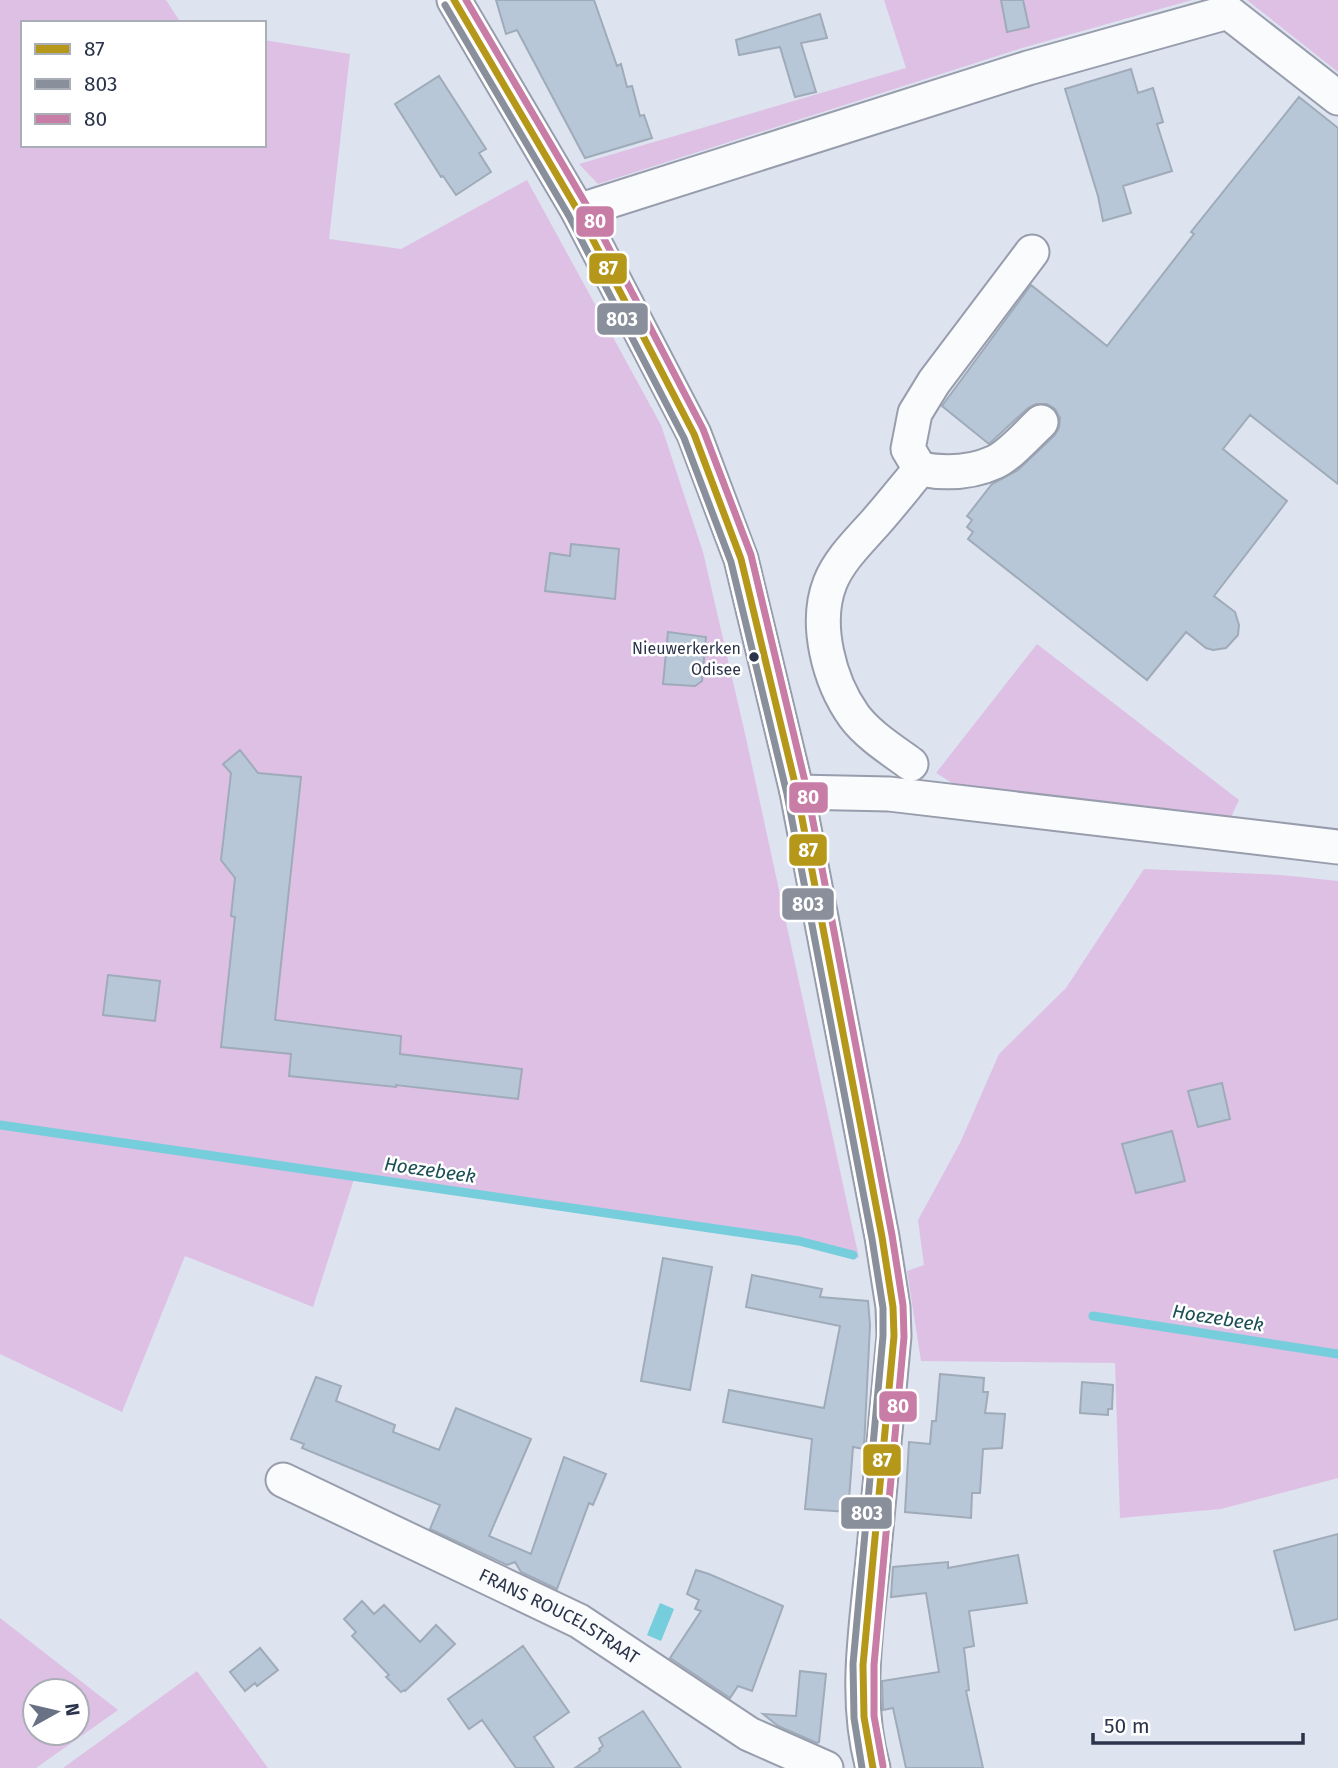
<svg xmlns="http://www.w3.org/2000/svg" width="1338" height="1768" viewBox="0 0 1338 1768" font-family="'Fira Sans',sans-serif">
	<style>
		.green { fill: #dec0e5; fill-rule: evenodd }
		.water { fill: #76cddb }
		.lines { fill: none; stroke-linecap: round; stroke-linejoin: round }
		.stream { stroke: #76cddb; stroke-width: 9 }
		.building { fill: #b8c7d7; stroke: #9fabb9; stroke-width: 2 }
		.minor-casing { stroke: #979dac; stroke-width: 37 }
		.minor { stroke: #fafbfd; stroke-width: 33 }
		.bus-1-casing { stroke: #fff; stroke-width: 12 }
		.bus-2-casing { stroke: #fff; stroke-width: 12 }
		.bus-3-casing { stroke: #fff; stroke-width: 12 }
		.bus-1 { stroke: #b5971a; stroke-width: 7 }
		.bus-2 { stroke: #8a8f9c; stroke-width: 7 }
		.bus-3 { stroke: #c87da6; stroke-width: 7 }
		.bus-dot { fill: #2b344b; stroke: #fff; stroke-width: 2.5 }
		.labels { text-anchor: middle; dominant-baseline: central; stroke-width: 5; stroke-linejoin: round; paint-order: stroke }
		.bus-label { font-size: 16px; fill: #2b344b; stroke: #fff; text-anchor: end }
		.street-label { font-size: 18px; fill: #2b344b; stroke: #fff }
		.water-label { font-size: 19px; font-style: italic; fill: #1a4e54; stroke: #fff }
		.line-badge { stroke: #fff; stroke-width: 2.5 }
		.badge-label { font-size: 19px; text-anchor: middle; font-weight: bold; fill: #fff }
	</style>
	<rect width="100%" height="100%" fill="#dde3ef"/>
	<path class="green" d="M0 0H166L181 23H23V145H264V40L350 54 329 239 401 249 527 180 661 425 703 552 746 738 859 1258 799 1241 355 1176 313 1307 185 1256 122 1412 0 1354Z
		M884 0H1192L1022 48 598 184 579 164 906 68Z
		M1247 0H1338V72Z
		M1037 644 1239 800 1231 817 970 794 936 773Z
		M1144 869 1281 875 1338 881V1478L1221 1509 1120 1518 1115 1363 921 1361 907 1271 924 1265 918 1220 960 1143 999 1054 1066 988Z
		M0 1618 118 1710 36 1768H0ZM35 1691H77V1733H35Z
		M197 1671 268 1768H63Z"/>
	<path class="water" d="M660 1603 674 1609 661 1641 647 1635Z"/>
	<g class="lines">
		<path class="stream" d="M0 1125 799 1241 853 1255
			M1093 1316 1338 1354"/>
	</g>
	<path class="building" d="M496 0H594L617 66 621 64 627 87 632 86 640 116 644 115 652 138 585 158 517 30 506 34Z
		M1001 0H1023L1029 27 1007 32Z
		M820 14 827 38 801 43 816 92 795 97 780 47 739 55 736 40Z
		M1131 69 1138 93 1153 88 1163 122 1157 124 1172 171 1123 186 1131 213 1103 221 1098 196 1065 89Z
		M439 76 486 149 479 153 491 172 456 195 443 176 441 177 395 104Z
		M1299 97 1338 128V484L1250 415 1223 449 1287 501 1214 596 1235 612 1239 625 1238 635 1226 648 1213 650 1206 648 1186 632 1147 680 968 539 973 532 967 527 972 520 967 516 992 484 1018 470 1055 435 1059 428 1060 418 1055 409 1047 404H1036L1028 408 989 444 942 406 1031 285 1107 346 1194 234 1191 232Z
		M571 544 619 549 615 599 545 591 550 553 570 556Z
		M668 632 706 637 702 681 695 686 663 684Z
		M240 750 258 773 301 777 275 1020 401 1036 400 1054 522 1069 518 1099 396 1085V1087L289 1076 291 1054 221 1047 235 917 231 916 235 878 221 860 231 773 223 764Z
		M108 975 160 981 155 1021 103 1015Z
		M1222 1083 1230 1119 1198 1127 1188 1091Z
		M1172 1131 1185 1181 1136 1193 1122 1144Z
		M663 1258 712 1267 690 1390 641 1381Z
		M752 1275 822 1289 820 1297 868 1301 870 1325 864 1447V1449L853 1447 848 1512 805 1509 812 1439 723 1422 729 1390 824 1408 840 1326 746 1307Z
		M940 1374 984 1378 983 1392H988L985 1413 1005 1414 1002 1448 983 1449 980 1493H972L971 1518 905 1512 909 1442 930 1444 932 1421H936Z
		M316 1377 341 1386 336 1401 395 1425 393 1432 439 1450 456 1408 531 1439 489 1536 531 1554 564 1457 606 1474 593 1505 589 1503 557 1589 521 1572 515 1562 507 1565 430 1529 440 1505 302 1448 304 1444 291 1439Z
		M1082 1382 1113 1385 1112 1409H1108V1415L1080 1413Z
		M1338 1534V1619L1295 1630 1274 1551Z
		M1018 1555 1027 1603 969 1611 974 1646 964 1648 969 1690 966 1691 983 1768H906L893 1708 883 1710 882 1681 939 1672 926 1593 891 1597 893 1567 948 1562V1568Z
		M696 1570 709 1574 783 1606 752 1691 738 1686 730 1698 670 1658 701 1611 695 1609 699 1600 687 1594Z
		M362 1601 374 1614 384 1605 420 1642 436 1625 455 1644 405 1691 404 1690 401 1692 386 1677 389 1675 352 1636 356 1632 344 1619Z
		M523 1646 569 1712 534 1737 554 1768H516L482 1720 469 1729 448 1699Z
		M260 1648 278 1670 257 1686 255 1683 245 1691 230 1672Z
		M800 1671 826 1674 819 1742 817 1743 778 1726 763 1714 796 1716Z
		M643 1711 681 1768H575L600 1751 599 1749 603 1746 599 1738Z"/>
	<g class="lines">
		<g class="minor-casing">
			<g id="minor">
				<path d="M454 0 578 211 694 434 741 559 797 792 882 1237 893 1307 894 1336C887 1411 880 1486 873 1560 866 1630 854 1700 873 1768"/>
				<path d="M578 211 1028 68 1228 12 1338 98"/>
				<path d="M920 469 908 449 915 413 934 382 1032 252"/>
				<path d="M911 764C892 750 868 735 854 716 829 681 814 624 830 583 839 560 859 541 875 523 891 505 905 487 920 469 946 474 971 473 995 462 1010 455 1029 433 1041 422"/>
				<path d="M797 792 889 794 1338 847"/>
				<path id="s1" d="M283 1480 579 1621 749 1734 826 1768"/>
			</g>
		</g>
		<use href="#minor" class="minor"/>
		<g class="bus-1-casing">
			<path id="bus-1" d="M454 0 578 211 694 434 741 559 797 792 882 1237 893 1307 894 1336 863 1665 864 1717 873 1768"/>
		</g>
		<g class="bus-2-casing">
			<path id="bus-2" d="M445 5 569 216 684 438 731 562 787 794 872 1239 883 1308V1336L853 1664 854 1718 862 1768"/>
		</g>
		<g class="bus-3-casing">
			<path id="bus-3" d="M466 0 587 206 703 429 751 555 807 790 892 1235 903 1305 904 1337 874 1665V1716L883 1766"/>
		</g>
		<use href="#bus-1" class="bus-1"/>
		<use href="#bus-2" class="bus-2"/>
		<use href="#bus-3" class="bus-3"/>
	</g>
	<circle class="bus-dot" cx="754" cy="657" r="6"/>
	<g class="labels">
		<g class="bus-label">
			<text x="741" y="648">Nieuwerkerken<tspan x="741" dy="21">Odisee</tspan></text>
		</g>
		<g class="street-label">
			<text stroke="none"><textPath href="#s1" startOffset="308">FRANS ROUCELSTRAAT</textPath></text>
		</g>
		<g class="water-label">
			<text transform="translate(430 1170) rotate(8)">Hoezebeek</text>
			<text transform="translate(1218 1318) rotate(9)">Hoezebeek</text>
		</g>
	</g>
	<g class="line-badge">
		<rect x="575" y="205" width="40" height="33" rx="7" fill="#c87da6"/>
		<rect x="588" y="252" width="40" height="33" rx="7" fill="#b5971a"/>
		<rect x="596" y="302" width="53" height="34" rx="7" fill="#8a8f9c"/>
		<rect x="788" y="781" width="41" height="33" rx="7" fill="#c87da6"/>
		<rect x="788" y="833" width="40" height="34" rx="7" fill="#b5971a"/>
		<rect x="781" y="887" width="54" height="34" rx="7" fill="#8a8f9c"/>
		<rect x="878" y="1390" width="40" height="33" rx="7" fill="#c87da6"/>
		<rect x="862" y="1443" width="40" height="34" rx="7" fill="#b5971a"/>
		<rect x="840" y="1496" width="53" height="34" rx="7" fill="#8a8f9c"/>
	</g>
	<g class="badge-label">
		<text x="595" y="228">80</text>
		<text x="608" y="275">87</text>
		<text x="622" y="326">803</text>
		<text x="808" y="804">80</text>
		<text x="808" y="857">87</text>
		<text x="808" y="911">803</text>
		<text x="898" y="1413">80</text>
		<text x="882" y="1467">87</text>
		<text x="867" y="1520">803</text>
	</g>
	<rect x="21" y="21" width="245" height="126" fill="#ffffff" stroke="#aaaeb7" stroke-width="2"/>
	<rect x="35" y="44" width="35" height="10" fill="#b5971a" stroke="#aaaeb7" stroke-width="2"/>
	<text x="84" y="56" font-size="21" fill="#2b344b">87</text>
	<rect x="35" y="79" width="35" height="10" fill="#8a8f9c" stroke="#aaaeb7" stroke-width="2"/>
	<text x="84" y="91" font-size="21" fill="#2b344b">803</text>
	<rect x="35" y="114" width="35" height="10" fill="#c87da6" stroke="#aaaeb7" stroke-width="2"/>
	<text x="84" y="126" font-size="21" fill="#2b344b">80</text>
	<g transform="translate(56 1712) rotate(82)"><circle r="33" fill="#ffffff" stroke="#aaaeb7" stroke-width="2"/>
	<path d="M0-5L12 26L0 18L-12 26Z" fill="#697184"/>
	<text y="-10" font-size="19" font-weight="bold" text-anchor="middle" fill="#2b344b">N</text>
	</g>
	<path d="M1093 1733v10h210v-10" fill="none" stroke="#2b344b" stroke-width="3.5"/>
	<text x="1104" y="1733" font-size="21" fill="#2b344b" stroke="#ffffff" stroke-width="5" paint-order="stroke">50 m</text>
</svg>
